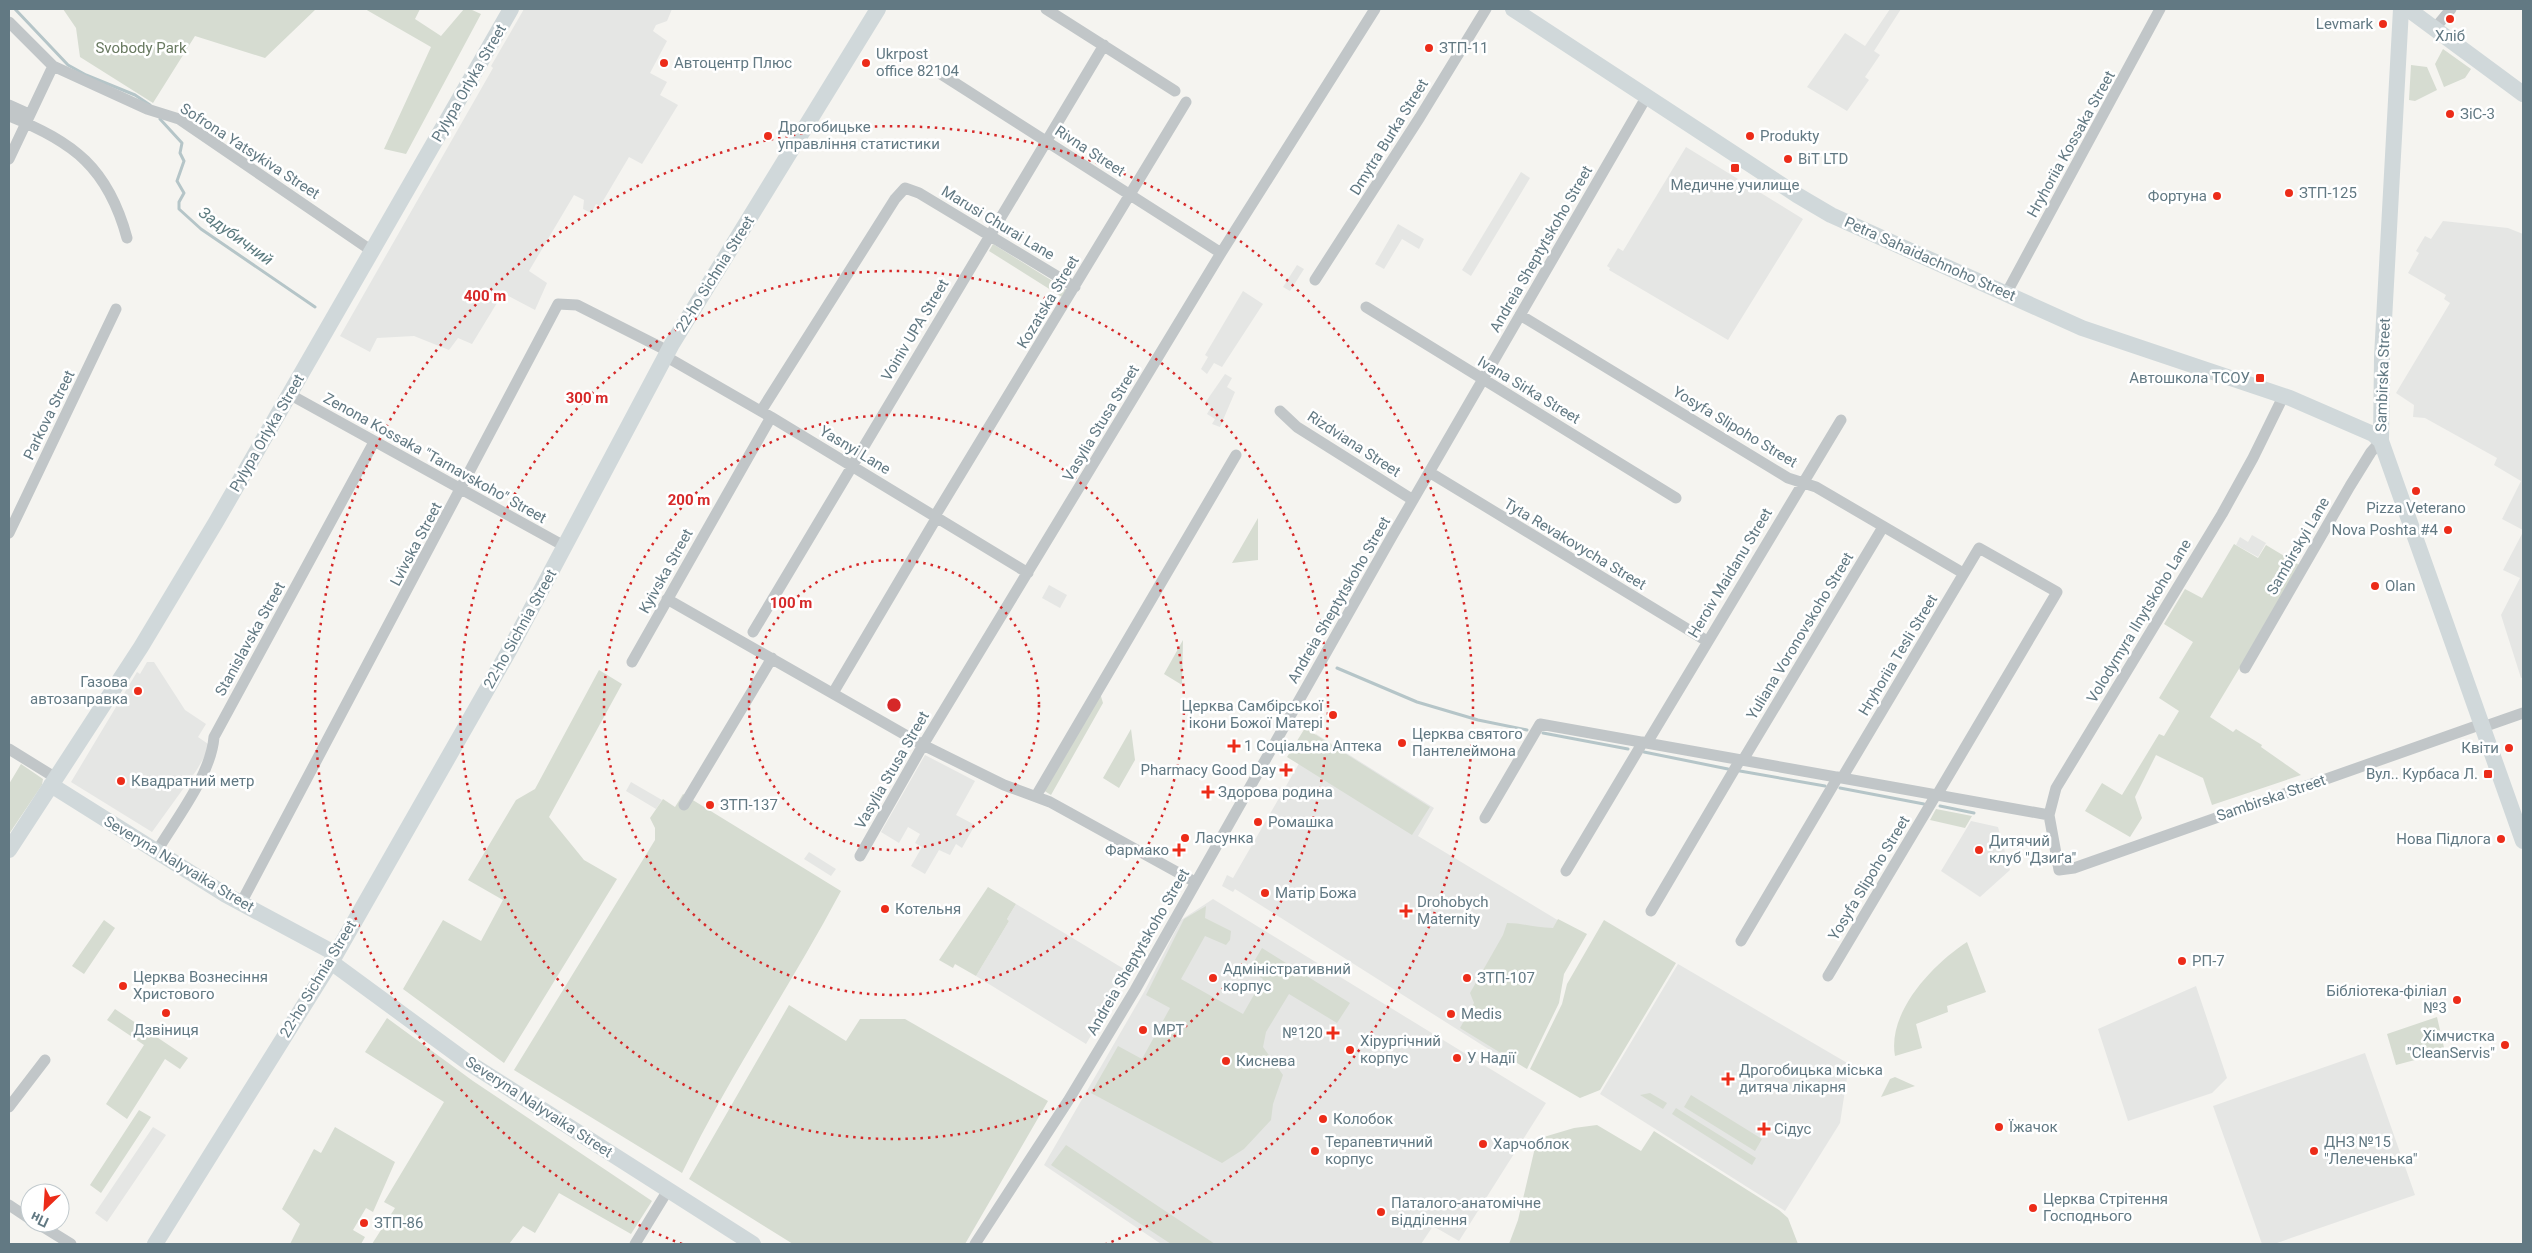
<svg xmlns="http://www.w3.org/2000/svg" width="2532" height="1253" viewBox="0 0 2532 1253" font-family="Roboto,sans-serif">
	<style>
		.built { fill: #e5e6e4 }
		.green { fill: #d6dcd1 }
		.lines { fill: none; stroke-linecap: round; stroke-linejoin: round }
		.stream { stroke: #b5c5c8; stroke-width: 3 }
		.street { stroke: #c1c6c8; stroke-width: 11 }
		.secondary { stroke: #d0d8da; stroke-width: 16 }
		.ring { fill: none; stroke: #d62828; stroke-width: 2.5; stroke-dasharray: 2.5 5 }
		.poi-dot { fill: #ec2c19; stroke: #fff; stroke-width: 2 }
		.labels { text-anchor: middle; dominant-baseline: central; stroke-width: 5; stroke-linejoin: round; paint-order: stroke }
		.poi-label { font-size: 15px; fill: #627983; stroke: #fff; text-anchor: start }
		.park-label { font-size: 15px; fill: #697a61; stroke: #fff }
		.street-label { font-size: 15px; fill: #627983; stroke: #fff }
		.water-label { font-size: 16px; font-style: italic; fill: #5d7c80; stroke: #fff }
		.centre { fill: #d62828; stroke: #fff; stroke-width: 2.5 }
		.ring-label { font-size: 15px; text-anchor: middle; font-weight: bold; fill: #d62828; stroke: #fff; stroke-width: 5; stroke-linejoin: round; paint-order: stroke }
	</style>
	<rect width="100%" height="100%" fill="#f5f4f0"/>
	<path class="built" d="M524 9H672L667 21 656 25 653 31 667 41 650 73 667 82 660 95 678 105 642 164 629 157 600 206 596 204 591 213 583 209 584 200 574 195 529 271 547 283 535 310 503 293 472 344 458 338 449 350 414 336 377 338 370 352 340 336 493 68 491 66Z
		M1890 9H1901L1874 51 1880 55 1865 77 1869 80 1847 111 1807 87 1845 33 1865 46Z
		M1686 147 1803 219 1728 340 1609 270 1610 268 1607 266 1618 248 1623 251Z
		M1521 172 1530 178 1471 276 1462 270Z
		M2443 221 2508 228 2523 234V530L2502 519 2521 481 2494 465 2497 458 2425 418 2413 417 2414 405 2396 393 2450 303 2444 299 2446 295 2408 273 2419 253 2416 251 2425 236 2431 239Z
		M1398 224 1424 239 1419 249 1402 239 1384 269 1375 264Z
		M1297 265 1304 269 1290 291 1283 287Z
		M1243 291 1263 304 1222 367 1214 363 1207 374 1201 369 1208 357 1205 355Z
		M1225 374 1232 378 1227 387 1235 392 1220 427 1212 424 1215 419 1207 414 1211 407 1205 403Z
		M2523 532V677L2521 678 2501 615 2520 578 2503 570Z
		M2252 535 2266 543 2258 557 2236 545 2240 537 2248 542Z
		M1049 585 1067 595 1060 608 1042 598Z
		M147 662H154L185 710 206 724 198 737 211 746 196 771 152 832 71 782 137 672 140 674Z
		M1316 734 1434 808 1418 836 1574 930 1501 1057 1235 889 1233 892 1222 886 1227 875 1233 878Z
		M925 755 975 781 956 815 975 825 962 848 956 844 950 855 939 850 925 874 911 866 922 847 915 843 920 834 908 827 899 843 881 832Z
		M631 782 662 800 656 809 626 791Z
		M1971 821 1998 827 2010 870 1980 897 1941 871Z
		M809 852 836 869 831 876 804 859Z
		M1213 899 1546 1103 1459 1241 1433 1226 1421 1244H1161L1044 1165 1144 992 1181 920Z
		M1016 904 1129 972 1086 1044 976 976 1009 921 1007 919Z
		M1678 964 1849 1064 1840 1123 1785 1211 1600 1094Z
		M2196 986 2227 1078 2212 1093 2128 1121 2098 1029Z
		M2365 1053 2415 1195 2274 1244H2262L2213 1106Z
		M153 1127 166 1135 107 1222 95 1213Z"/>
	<path class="green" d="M63 9H316L265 58 195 36 153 103 80 57 76 28Z
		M365 9H420L415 19 441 36 464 9H470L481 14 406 154 384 149 431 47Z
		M2443 49 2471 69 2465 78 2444 87 2435 64Z
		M2411 65 2427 67 2437 90 2415 101 2409 100Z
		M993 244 1067 290 1062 297 989 251Z
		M1258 518V560L1232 563Z
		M2234 544 2258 558 2266 545 2301 566 2210 717 2233 732 2236 729 2262 745 2261 747 2301 775 2212 805 2203 778 2156 755 2135 797 2142 818 2130 837 2085 811 2102 783 2122 795 2159 734 2164 736 2179 711 2159 698 2193 642 2164 624 2185 589 2202 598Z
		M1183 640 1182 685 1164 674Z
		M599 670 622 684 549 817 584 860 617 879 504 1063 403 989 443 920 481 941 503 900 468 880 516 800 535 789Z
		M1100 693 1103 703 1051 795 1043 790Z
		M1305 728 1430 807 1412 835 1287 757Z
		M1131 729 1135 760 1119 788 1103 778Z
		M21 764 43 779 42 785 9 834V784Z
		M683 794 841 891C790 987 729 1076 682 1173L514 1070 655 840V828L650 818 663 799 675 807Z
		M1936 809 1972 816 1965 828 1930 820Z
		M988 887 1016 904 1007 919 1009 921 976 976 955 964 953 968 939 960Z
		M1206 906 1205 918 1231 931 1230 940 1226 945 1205 936 1181 979 1243 1014 1263 979 1249 970 1262 948 1350 1003 1337 1023 1289 994 1266 1032 1263 1047 1283 1075 1273 1104 1271 1120 1244 1149 1222 1163 1091 1093 1118 1046 1142 1059 1170 1008 1146 995 1184 919Z
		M1558 919 1587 934 1564 974 1559 1003 1527 1069 1460 1028 1474 1003 1470 993 1503 935 1507 923C1523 923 1536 928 1553 928Z
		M104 920 115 928 84 974 72 966Z
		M1604 920 1676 963 1600 1090 1580 1098 1530 1069 1562 1004 1567 984Z
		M1967 942 1986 992 1947 1006 1948 1012 1916 1024 1922 1048 1895 1056C1887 1012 1933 964 1967 942Z
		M789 1005 846 1041 860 1019H905L1048 1101 965 1244H793L689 1179Z
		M115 1009 188 1058 180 1069 165 1059 127 1119 106 1104 144 1045 107 1020Z
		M2437 1017 2445 1052 2396 1065 2387 1034Z
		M387 1018 473 1081 652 1201 631 1234 559 1193 535 1233 523 1226 509 1244H372L395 1208 384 1202 444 1102 365 1052Z
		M1895 1077 1915 1086 1881 1097 1890 1079Z
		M1650 1093 1667 1103 1663 1109 1640 1095Z
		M1691 1095 1762 1139 1755 1151 1684 1107Z
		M1676 1108 1756 1158 1752 1165 1672 1114Z
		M139 1110 151 1117 101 1193 90 1185Z
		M1597 1125 1641 1151 1654 1131 1779 1210 1788 1218 1798 1244H1509L1518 1220 1537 1139 1574 1128Z
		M335 1127 395 1162 373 1212 366 1208 353 1230 365 1237 361 1244H290L300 1224 282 1209 314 1149 321 1153Z
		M1066 1145 1215 1244H1171L1051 1165Z"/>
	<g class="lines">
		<path class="stream" d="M15 9 68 65 86 75 135 95 150 105
			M160 119 182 143 180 153 184 161 177 181 184 193 179 202V209L201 229 315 307
			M1337 668 1417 702 1478 720 1527 730
			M1543 733 1628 749
			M1644 752 1728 769
			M1740 771 1825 786
			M1840 788 1924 804
			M1940 806 1974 813"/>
		<path class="street" d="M1046 9 1175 91
			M9 22 53 66 147 109 179 119 372 251
			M2436 27 2451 9
			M941 74 1221 253
			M9 105 29 114
			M9 116C74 142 108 168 127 238
			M9 159 53 66
			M1315 280 1420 117 1486 9
			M2006 294 2160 9
			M1366 307 1676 498
			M1520 315 1788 478 1816 487 1963 573
			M665 356 771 417 1028 573
			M289 394 566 547
			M2284 395 2253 458 2222 514 2056 788 2049 815 2059 870 2074 868 2482 724
			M761 411 895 199 905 188 919 193 1075 287
			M1280 411 1297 427 1413 500
			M1429 472 1707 641
			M935 516 1186 102
			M9 533 116 309
			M667 599 923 745 1004 785 1050 802 1195 882
			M753 632 1104 45
			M632 662 771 417
			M2245 668 2350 486 2371 452 2381 441
			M833 693 937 517
			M2483 727 2523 713
			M1647 743 1841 420
			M9 749 56 778
			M1743 760 1883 527
			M1842 778 1979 548 2057 592 1937 795
			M1036 796 1236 455
			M684 805 772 658
			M1485 818 1540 724 2049 815
			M157 851C176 819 211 775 214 737L374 442
			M860 856 923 745 1221 253 1375 9
			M1566 871 1643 742
			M241 903 558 304 577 305 668 351
			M1651 911 1740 760
			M1741 941 1838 777
			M1828 976 1936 795
			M9 1107 45 1060
			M9 1205 30 1219
			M37 1223 71 1244
			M635 1244 668 1190
			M975 1244 1068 1101 1135 990 1391 538 1647 96"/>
		<path class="secondary" d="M1513 9 1797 195 1831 215 2082 328 2290 398 2373 434 2381 441
			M2401 9 2382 357 2381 441 2523 841
			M2408 9 2523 94
			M51 785 226 895 336 954
			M9 850 141 647 216 522 511 9
			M331 962 466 1061 753 1244
			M155 1244 336 954 510 649 672 344 878 9"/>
	</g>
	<g class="ring">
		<circle cx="894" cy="705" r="145"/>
		<circle cx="894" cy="705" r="290"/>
		<circle cx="894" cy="705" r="434"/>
		<path d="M682 1244A579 579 0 1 1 1106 1244"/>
	</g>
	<g class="poi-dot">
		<circle cx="2450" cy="19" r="5"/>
		<circle cx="2383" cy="24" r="5"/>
		<circle cx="1429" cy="48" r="5"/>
		<circle cx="664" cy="63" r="5"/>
		<circle cx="866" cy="63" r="5"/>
		<circle cx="2450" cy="114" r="5"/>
		<circle cx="768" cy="136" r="5"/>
		<circle cx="1750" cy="136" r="5"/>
		<circle cx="1788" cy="159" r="5"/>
		<rect x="1730" y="163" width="10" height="10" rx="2.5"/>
		<circle cx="2289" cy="193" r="5"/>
		<circle cx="2217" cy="196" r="5"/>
		<rect x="2255" y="373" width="10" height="10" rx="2.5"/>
		<circle cx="2416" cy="491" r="5"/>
		<circle cx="2448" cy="530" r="5"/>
		<circle cx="2375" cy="586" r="5"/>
		<circle cx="138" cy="691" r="5"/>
		<circle cx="1333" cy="715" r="5"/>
		<circle cx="1402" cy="743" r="5"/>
		<path d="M1231.5 738.5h5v5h5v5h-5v5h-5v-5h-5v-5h5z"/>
		<circle cx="2509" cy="748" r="5"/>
		<path d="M1283.5 762.5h5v5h5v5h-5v5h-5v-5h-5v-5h5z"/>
		<rect x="2483" y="769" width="10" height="10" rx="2.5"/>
		<circle cx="121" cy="781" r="5"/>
		<path d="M1205.5 784.5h5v5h5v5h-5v5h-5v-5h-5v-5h5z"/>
		<circle cx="710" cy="805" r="5"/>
		<circle cx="1258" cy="822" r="5"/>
		<circle cx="1185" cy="838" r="5"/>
		<circle cx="2501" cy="839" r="5"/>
		<path d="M1176.5 842.5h5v5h5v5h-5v5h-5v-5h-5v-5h5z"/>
		<circle cx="1979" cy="850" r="5"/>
		<circle cx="1265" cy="893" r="5"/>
		<circle cx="885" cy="909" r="5"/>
		<path d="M1403.5 903.5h5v5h5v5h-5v5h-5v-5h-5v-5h5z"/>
		<circle cx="2182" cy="961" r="5"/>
		<circle cx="1213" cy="978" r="5"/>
		<circle cx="1467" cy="978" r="5"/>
		<circle cx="123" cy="986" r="5"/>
		<circle cx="2457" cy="1000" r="5"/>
		<circle cx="166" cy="1013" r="5"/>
		<circle cx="1451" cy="1014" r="5"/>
		<circle cx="1143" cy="1030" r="5"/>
		<path d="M1330.5 1025.5h5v5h5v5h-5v5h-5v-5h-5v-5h5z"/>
		<circle cx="2505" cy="1045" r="5"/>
		<circle cx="1350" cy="1050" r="5"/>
		<circle cx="1457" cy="1058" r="5"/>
		<circle cx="1226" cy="1061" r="5"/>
		<path d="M1725.5 1071.5h5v5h5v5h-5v5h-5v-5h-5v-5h5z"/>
		<circle cx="1323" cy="1119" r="5"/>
		<circle cx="1999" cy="1127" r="5"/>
		<path d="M1761.5 1121.5h5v5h5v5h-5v5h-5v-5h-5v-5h5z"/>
		<circle cx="1483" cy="1144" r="5"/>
		<circle cx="1315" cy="1151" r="5"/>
		<circle cx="2314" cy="1151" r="5"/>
		<circle cx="2033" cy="1208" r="5"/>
		<circle cx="1381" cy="1212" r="5"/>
		<circle cx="364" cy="1223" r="5"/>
	</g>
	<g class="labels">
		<g class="poi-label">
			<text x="2373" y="24" text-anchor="end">Levmark</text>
			<text x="2450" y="36" text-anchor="middle">Хліб</text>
			<text x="1439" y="48">ЗТП-11</text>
			<text x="876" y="54">Ukrpost<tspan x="876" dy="17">office 82104</tspan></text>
			<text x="674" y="63">Автоцентр Плюс</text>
			<text x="2460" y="114">ЗіС-3</text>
			<text x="778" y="127">Дрогобицьке<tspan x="778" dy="17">управління статистики</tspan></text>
			<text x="1760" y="136">Produkty</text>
			<text x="1798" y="159">BіT LTD</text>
			<text x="1735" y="185" text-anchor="middle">Медичне училище</text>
			<text x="2299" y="193">ЗТП-125</text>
			<text x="2207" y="196" text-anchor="end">Фортуна</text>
			<text x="2250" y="378" text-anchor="end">Автошкола ТСОУ</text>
			<text x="2416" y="508" text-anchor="middle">Pizza Veterano</text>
			<text x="2438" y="530" text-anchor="end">Nova Poshta #4</text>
			<text x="2385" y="586">Olan</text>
			<text x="128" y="682" text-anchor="end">Газова<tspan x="128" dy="17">автозаправка</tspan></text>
			<text x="1323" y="706" text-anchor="end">Церква Самбірської<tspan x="1323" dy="17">ікони Божої Матері</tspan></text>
			<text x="1412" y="734">Церква святого<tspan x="1412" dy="17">Пантелеймона</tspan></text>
			<text x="1244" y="746">1 Соціальна Аптека</text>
			<text x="2499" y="748" text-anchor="end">Квіти</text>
			<text x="1276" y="770" text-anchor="end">Pharmacy Good Day</text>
			<text x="2478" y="774" text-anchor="end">Вул.. Курбаса Л.</text>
			<text x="131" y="781">Квадратний метр</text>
			<text x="1218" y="792">Здорова родина</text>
			<text x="720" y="805">ЗТП-137</text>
			<text x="1268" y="822">Ромашка</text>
			<text x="1195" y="838">Ласунка</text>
			<text x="2491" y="839" text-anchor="end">Нова Підлога</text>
			<text x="1989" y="841">Дитячий<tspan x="1989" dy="17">клуб "Дзиґа"</tspan></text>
			<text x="1169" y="850" text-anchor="end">Фармако</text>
			<text x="1275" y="893">Матір Божа</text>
			<text x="1417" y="902">Drohobych<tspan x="1417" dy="17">Maternity</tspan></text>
			<text x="895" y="909">Котельня</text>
			<text x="2192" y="961">РП-7</text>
			<text x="1223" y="969">Адміністративний<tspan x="1223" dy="17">корпус</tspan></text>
			<text x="133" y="977">Церква Вознесіння<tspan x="133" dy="17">Христового</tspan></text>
			<text x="1477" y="978">ЗТП-107</text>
			<text x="2447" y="991" text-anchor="end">Бібліотека-філіал<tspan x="2447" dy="17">№3</tspan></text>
			<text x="1461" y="1014">Medis</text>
			<text x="166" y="1030" text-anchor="middle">Дзвіниця</text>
			<text x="1153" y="1030">МРТ</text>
			<text x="1323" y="1033" text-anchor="end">№120</text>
			<text x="2495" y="1036" text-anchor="end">Хімчистка<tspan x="2495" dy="17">"CleanServis"</tspan></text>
			<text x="1360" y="1041">Хірургічний<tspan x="1360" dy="17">корпус</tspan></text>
			<text x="1467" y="1058">У Надії</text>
			<text x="1236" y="1061">Киснева</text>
			<text x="1739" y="1070">Дрогобицька міська<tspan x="1739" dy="17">дитяча лікарня</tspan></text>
			<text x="1333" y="1119">Колобок</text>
			<text x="2009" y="1127">Їжачок</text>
			<text x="1774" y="1129">Сідус</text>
			<text x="1325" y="1142">Терапевтичний<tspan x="1325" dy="17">корпус</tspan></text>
			<text x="2324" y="1142">ДНЗ №15<tspan x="2324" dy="17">"Лелеченька"</tspan></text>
			<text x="1493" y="1144">Харчоблок</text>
			<text x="2043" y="1199">Церква Стрітення<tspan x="2043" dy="17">Господнього</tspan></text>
			<text x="1391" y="1203">Паталого-анатомічне<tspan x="1391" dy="17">відділення</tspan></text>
			<text x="374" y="1223">ЗТП-86</text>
		</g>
		<g class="park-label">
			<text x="141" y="48">Svobody Park</text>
		</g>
		<g class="street-label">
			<text transform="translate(469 83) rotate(-60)">Pylypa Orlyka Street</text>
			<text transform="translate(1389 137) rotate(-58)">Dmytra Burka Street</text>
			<text transform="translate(2071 144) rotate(-61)">Hryhoriia Kossaka Street</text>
			<text transform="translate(250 151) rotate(33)">Sofrona Yatsykiva Street</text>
			<text transform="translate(1090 151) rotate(33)">Rivna Street</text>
			<text transform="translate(998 223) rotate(31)">Marusi Churai Lane</text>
			<text transform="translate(1541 249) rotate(-60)">Andreia Sheptytskoho Street</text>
			<text transform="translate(1930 259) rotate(24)">Petra Sahaidachnoho Street</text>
			<text transform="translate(715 274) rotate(-58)">22-ho Sichnia Street</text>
			<text transform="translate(1048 302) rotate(-59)">Kozatska Street</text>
			<text transform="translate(915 330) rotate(-59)">Voiniv UPA Street</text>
			<text transform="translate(2383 375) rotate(-88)">Sambirska Street</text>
			<text transform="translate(1529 390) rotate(31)">Ivana Sirka Street</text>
			<text transform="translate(49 415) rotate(-64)">Parkova Street</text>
			<text transform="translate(1101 423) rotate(-59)">Vasylia Stusa Street</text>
			<text transform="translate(1735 427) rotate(31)">Yosyfa Slipoho Street</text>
			<text transform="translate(267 433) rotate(-60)">Pylypa Orlyka Street</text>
			<text transform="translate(1354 444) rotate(33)">Rizdviana Street</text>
			<text transform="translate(855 450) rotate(31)">Yasnyi Lane</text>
			<text transform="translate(435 458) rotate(29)">Zenona Kossaka "Tarnavskoho" Street</text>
			<text transform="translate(416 544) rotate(-62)">Lvivska Street</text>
			<text transform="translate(1575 544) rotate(31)">Tyta Revakovycha Street</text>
			<text transform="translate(2298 546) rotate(-60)">Sambirskyi Lane</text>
			<text transform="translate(666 571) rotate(-61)">Kyivska Street</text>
			<text transform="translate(1730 573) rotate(-59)">Heroiv Maidanu Street</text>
			<text transform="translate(1339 600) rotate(-60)">Andreia Sheptytskoho Street</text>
			<text transform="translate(2139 621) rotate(-59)">Volodymyra Ilnytskoho Lane</text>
			<text transform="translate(520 629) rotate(-61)">22-ho Sichnia Street</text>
			<text transform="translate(1800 636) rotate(-59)">Yuliana Voronovskoho Street</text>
			<text transform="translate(250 639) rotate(-61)">Stanislavska Street</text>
			<text transform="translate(1898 655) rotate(-59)">Hryhoriia Tesli Street</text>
			<text transform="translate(892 770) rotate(-60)">Vasylia Stusa Street</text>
			<text transform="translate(2271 798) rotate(-19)">Sambirska Street</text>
			<text transform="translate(179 864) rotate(31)">Severyna Nalyvaika Street</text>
			<text transform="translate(1869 878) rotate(-59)">Yosyfa Slipoho Street</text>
			<text transform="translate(1138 952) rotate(-60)">Andreia Sheptytskoho Street</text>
			<text transform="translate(318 979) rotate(-59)">22-ho Sichnia Street</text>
			<text transform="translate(539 1107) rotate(33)">Severyna Nalyvaika Street</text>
		</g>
		<g class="water-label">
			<text transform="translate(236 236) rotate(36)">Задубичний</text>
		</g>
	</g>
	<circle cx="894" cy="705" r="8" class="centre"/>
	<g class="ring-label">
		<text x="485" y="301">400 m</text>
		<text x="587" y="403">300 m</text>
		<text x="689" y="505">200 m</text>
		<text x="791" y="608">100 m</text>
	</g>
	<rect width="2532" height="1253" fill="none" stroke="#627983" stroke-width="20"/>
	<g transform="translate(45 1208) rotate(205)"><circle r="24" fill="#ffffff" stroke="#c0c9cd"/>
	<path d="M0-4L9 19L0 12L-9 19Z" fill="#ec2c19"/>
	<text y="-8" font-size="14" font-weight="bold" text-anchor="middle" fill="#627983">Пн</text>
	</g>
</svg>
